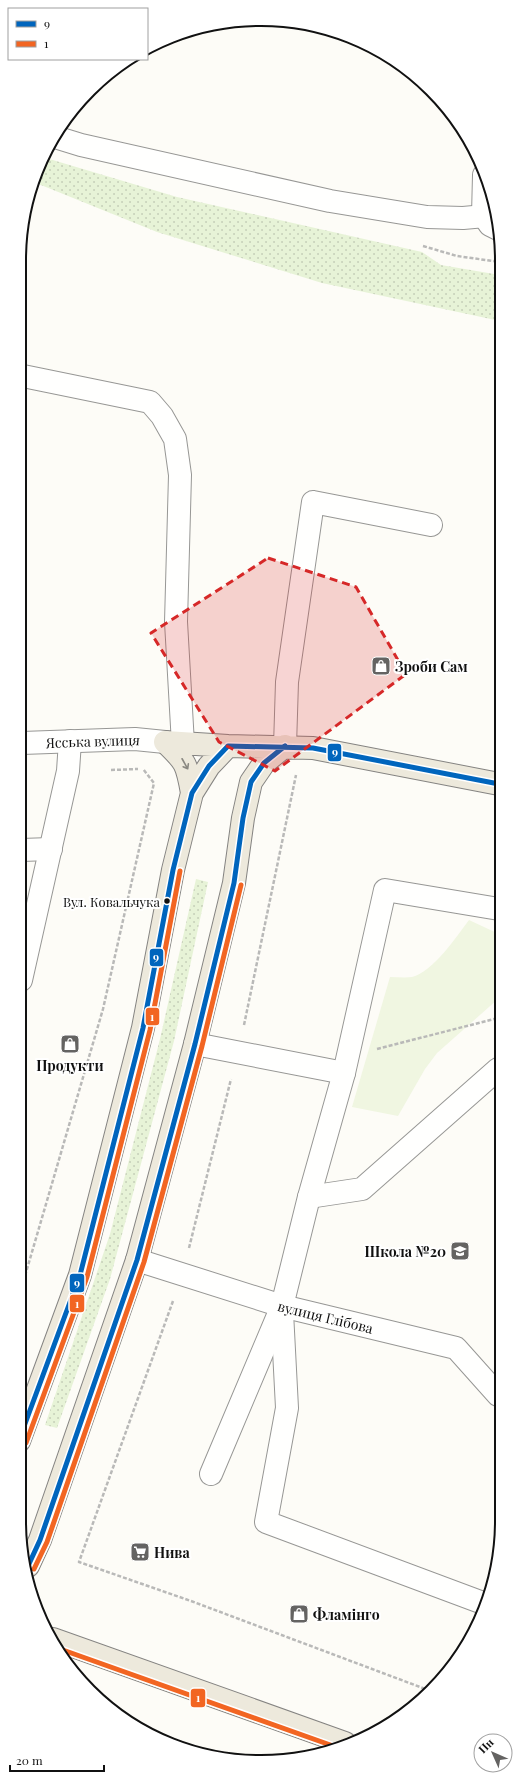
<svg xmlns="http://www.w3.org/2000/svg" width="521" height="1781" viewBox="0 0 521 1781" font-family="'Playfair Display',serif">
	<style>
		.grass { fill: url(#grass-dots) }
		.pitch { fill: #f0f6e1 }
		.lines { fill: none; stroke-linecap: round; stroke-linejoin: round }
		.minor-casing { stroke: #979795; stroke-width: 24 }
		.major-casing { stroke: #858482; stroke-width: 24 }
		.path { stroke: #b9b9b8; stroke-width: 2.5; stroke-dasharray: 4 2; stroke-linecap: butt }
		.minor { stroke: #fffffe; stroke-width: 22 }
		.major { stroke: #ede9dc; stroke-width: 22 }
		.bus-1-casing { stroke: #fff; stroke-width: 8 }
		.bus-2-casing { stroke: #fff; stroke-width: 8 }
		.bus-1 { stroke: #0065bd; stroke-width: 5 }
		.bus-2 { stroke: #f26522; stroke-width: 5 }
		.oneway { stroke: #8a8881 }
		.marked { fill: #d62828; fill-opacity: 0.2; stroke: #d62828; stroke-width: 3; stroke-dasharray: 8 5; stroke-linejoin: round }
		.bus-dot { fill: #111; stroke: #fff; stroke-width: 1.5 }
		.labels { text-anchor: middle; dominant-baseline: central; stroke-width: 4; stroke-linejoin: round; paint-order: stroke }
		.bus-label { font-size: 13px; fill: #111; stroke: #fff; text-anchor: end }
		.poi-label { font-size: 14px; font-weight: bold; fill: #111; stroke: #fff; text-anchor: start }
		.street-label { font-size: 14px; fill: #111; stroke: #fff }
		.rim { fill: none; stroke: #111; stroke-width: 2 }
		.line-badge { stroke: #fff; stroke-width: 1.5 }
		.badge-label { font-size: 11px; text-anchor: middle; font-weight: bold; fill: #fff }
	</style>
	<defs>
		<pattern id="grass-dots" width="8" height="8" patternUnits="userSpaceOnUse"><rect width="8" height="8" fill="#e7f3d7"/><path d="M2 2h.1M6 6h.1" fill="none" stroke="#c5cfb8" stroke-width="1.8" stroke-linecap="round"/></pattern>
	</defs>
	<rect width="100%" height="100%" fill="#fdfcf7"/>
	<path class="grass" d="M46 158 177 197 422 252 441 265 500 275V321L322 283 157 232 36 183Z
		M196 879 208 882 174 1041 110 1279 57 1428 45 1425 110 1234 160 1039Z"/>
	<path class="pitch" d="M469 920 499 934 498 999 437 1053 425 1069 398 1116 352 1107 390 977C397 977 405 978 412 977 433 972 457 936 469 920Z"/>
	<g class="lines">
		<g class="minor-casing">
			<g id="minor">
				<path d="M55 137 81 145 330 201 427 217 463 218 496 215"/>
				<path d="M484 175 483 215 490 225 500 230"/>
				<path d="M23 376 150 402 162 416 175 439 180 475 176 622 183 744"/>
				<path id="s1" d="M22 743 135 739 165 742"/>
				<path d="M285 746 287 682 313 502 431 525"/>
				<path d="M21 850 51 849"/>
				<path d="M21 980 68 771 70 741"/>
				<path d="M195 1044 344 1073"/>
				<path d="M309 1197 362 1189 498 1069"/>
				<path id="s2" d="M137 1260 282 1306 456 1348 498 1395"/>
				<path d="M282 1312 287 1408 266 1522 483 1603"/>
				<path d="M211 1474 282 1306 309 1197 344 1073 385 890 499 909"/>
			</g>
		</g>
		<g class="major-casing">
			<path id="major" d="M165 742 228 746 313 748 499 784
				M165 742C186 762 187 764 192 793
				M19 1441 80 1275 143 1028 173 870 192 793 209 766 228 746
				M28 1566 40 1540 137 1260 195 1044 234 883 243 818 251 782 264 763 285 746
				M53 1639 345 1743"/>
		</g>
		<path class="path" d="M423 246 457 256 500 262
			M111 770 138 769
			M244 1025 296 775
			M377 1049 498 1018
			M189 1248 231 1079
			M20 1293 103 1009 154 783 143 769
			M173 1301 79 1562 191 1601 428 1690"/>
		<use href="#minor" class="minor"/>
		<use href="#major" class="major"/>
		<g class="bus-1-casing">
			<path id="bus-1" d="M19 1440 80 1275 143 1028 173 870 192 793 209 766 228 746 313 748 499 784
				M28 1566 40 1540 137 1260 195 1044 234 883 243 818 251 782 264 763 285 746"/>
		</g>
		<g class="bus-2-casing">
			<path id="bus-2" d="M26 1443 87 1277 150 1030 180 871
				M34 1569 47 1542 144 1262 202 1046 241 885
				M60 1649 336 1747"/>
		</g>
		<use href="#bus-1" class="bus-1"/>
		<use href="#bus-2" class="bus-2"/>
	</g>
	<defs><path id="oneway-shaft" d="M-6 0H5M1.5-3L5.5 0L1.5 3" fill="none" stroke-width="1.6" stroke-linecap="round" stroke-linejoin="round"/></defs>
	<use class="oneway" href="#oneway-shaft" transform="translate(185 764) rotate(61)"/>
	<path class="marked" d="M268 558 356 587 406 674 275 771 219 742 151 633Z"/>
	<defs>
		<g id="shop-square" transform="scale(1)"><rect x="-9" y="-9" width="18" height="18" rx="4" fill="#646362" stroke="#fff"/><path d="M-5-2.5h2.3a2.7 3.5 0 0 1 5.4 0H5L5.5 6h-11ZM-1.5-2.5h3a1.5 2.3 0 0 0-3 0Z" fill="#fff"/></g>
		<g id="school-square" transform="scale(1)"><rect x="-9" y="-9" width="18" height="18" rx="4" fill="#646362" stroke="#fff"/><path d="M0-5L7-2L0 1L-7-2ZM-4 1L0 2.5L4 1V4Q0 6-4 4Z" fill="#fff"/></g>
		<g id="supermarket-square" transform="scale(1)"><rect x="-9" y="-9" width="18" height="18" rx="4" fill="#646362" stroke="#fff"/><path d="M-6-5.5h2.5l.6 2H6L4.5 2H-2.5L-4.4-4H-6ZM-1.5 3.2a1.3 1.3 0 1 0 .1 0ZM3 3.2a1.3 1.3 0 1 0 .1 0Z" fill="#fff"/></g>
	</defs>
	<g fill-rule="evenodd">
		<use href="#shop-square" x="381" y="666"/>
		<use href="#shop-square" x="70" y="1044"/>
		<use href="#school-square" x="460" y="1251"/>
		<use href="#supermarket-square" x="140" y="1552"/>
		<use href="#shop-square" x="299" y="1614"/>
	</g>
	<circle class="bus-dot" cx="167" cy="901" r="3.5"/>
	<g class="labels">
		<g class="bus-label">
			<text x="160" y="901">Вул. Ковальчука</text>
		</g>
		<g class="poi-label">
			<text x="395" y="666">Зроби Сам</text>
			<text x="70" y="1065" text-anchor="middle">Продукти</text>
			<text x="446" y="1251" text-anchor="end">Школа №20</text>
			<text x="154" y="1552">Нива</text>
			<text x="313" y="1614">Фламінго</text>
		</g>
		<g class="street-label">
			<text stroke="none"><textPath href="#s1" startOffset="71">Ясська вулиця</textPath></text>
			<text stroke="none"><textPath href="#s2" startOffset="197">вулиця Глібова</textPath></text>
		</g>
	</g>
	<path d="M0 0H521V1781H0ZM260 26H261A234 234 0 0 1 495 260V1521A234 234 0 0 1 261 1755H260A234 234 0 0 1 26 1521V260A234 234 0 0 1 260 26Z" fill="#fff" fill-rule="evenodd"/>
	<path class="rim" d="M260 26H261A234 234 0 0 1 495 260V1521A234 234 0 0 1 261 1755H260A234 234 0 0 1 26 1521V260A234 234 0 0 1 260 26Z"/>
	<g class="line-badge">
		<rect x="327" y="743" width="15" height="19" rx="4" fill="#0065bd"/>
		<rect x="149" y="948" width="15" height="19" rx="4" fill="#0065bd"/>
		<rect x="145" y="1007" width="15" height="19" rx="4" fill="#f26522"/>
		<rect x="69" y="1273" width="16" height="20" rx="4" fill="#0065bd"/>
		<rect x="69" y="1294" width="16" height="19" rx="4" fill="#f26522"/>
		<rect x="190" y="1688" width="16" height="20" rx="4" fill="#f26522"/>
	</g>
	<g class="badge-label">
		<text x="335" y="756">9</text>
		<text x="156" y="961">9</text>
		<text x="152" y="1021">1</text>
		<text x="77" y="1287">9</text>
		<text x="77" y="1308">1</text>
		<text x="198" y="1702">1</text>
	</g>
	<rect x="8" y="8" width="140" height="52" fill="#ffffff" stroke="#a0a0a0"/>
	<rect x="16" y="21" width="20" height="6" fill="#0065bd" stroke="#a0a0a0"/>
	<text x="44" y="28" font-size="12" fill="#111111">9</text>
	<rect x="16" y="41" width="20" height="6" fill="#f26522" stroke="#a0a0a0"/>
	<text x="44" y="48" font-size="12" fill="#111111">1</text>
	<g transform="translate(493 1753) rotate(315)"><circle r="19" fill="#ffffff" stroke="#a0a0a0"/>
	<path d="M0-3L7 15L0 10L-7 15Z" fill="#646362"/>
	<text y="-6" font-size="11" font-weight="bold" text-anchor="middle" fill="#111111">Пн</text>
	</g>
	<path d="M10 1765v6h94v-6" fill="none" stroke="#111111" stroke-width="2"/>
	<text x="16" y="1765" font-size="12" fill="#111111" stroke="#ffffff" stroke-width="3" paint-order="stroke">20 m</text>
</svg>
